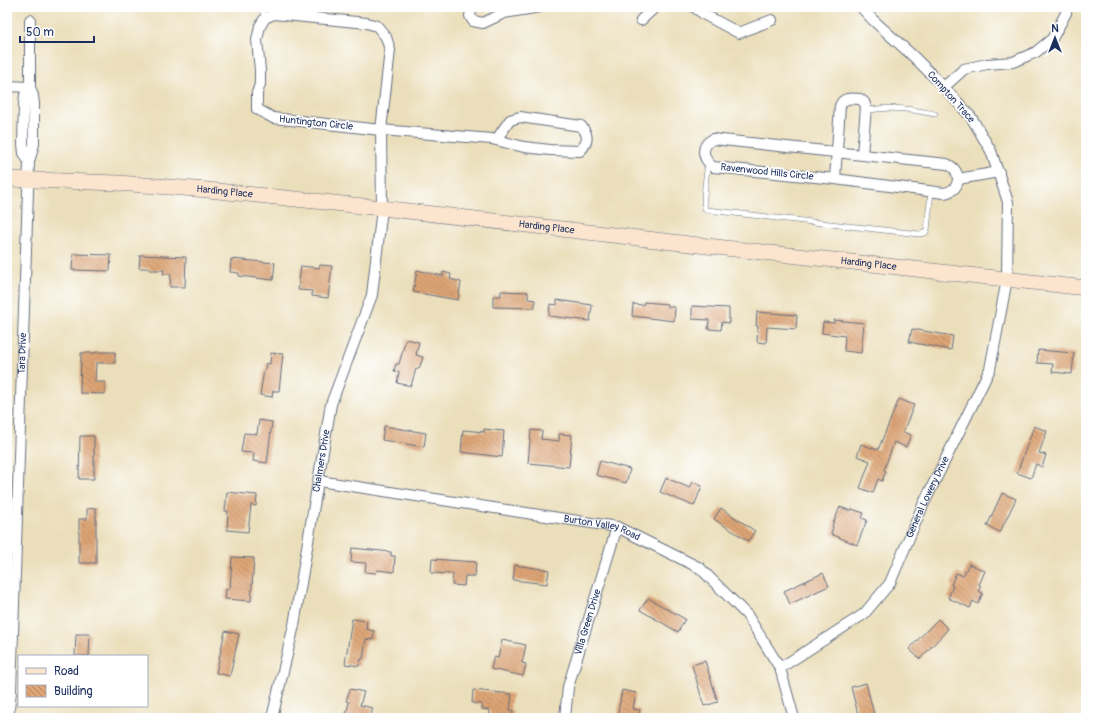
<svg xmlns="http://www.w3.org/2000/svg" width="1093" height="725" viewBox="0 0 1093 725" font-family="Pangolin,sans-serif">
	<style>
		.building { fill: url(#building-back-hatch) }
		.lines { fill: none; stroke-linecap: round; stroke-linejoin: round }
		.lane-casing { stroke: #646d7f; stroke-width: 6 }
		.street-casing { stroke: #646d7f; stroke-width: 12 }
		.secondary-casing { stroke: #646d7f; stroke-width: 16 }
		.lane { stroke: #fff; stroke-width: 5 }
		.street { stroke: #fff; stroke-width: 10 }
		.secondary { stroke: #fce5cf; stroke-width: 15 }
		.labels { text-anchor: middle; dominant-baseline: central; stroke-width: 3.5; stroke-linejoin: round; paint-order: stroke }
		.street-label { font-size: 10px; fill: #1b2f5e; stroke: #fff }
	</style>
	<defs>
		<pattern id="building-back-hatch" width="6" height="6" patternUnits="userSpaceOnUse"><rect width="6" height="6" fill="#dda475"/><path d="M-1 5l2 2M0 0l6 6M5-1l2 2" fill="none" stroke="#b28663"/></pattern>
	</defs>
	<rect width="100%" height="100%" fill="#fff"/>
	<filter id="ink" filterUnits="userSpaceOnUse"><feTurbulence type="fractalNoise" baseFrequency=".025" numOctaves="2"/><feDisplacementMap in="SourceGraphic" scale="8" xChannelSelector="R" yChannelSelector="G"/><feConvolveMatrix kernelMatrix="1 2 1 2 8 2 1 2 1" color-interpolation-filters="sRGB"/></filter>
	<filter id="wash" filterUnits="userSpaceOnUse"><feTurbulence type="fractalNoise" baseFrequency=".012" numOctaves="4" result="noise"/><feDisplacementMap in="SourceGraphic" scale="16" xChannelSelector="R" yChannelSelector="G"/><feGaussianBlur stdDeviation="0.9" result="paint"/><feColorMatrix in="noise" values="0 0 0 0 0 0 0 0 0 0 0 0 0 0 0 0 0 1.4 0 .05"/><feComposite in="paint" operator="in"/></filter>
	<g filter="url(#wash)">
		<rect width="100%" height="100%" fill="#ebdfbb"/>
		<g id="blocks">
			<path class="building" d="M73 254 111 255 110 271 72 270Z
				M140 255 186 257 185 287H170L171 274H163L164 270H149V268H139Z
				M231 259 275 263 273 280 239 276V273L230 272Z
				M320 265 332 266 328 298 312 296V291L298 290 301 266 319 268Z
				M417 270 443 276V272L451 274 450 279 461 282 458 300 413 292Z
				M501 291 528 292V299L535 300V308L493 307V296H501Z
				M557 300 592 305 590 321 549 316 550 304 557 305Z
				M644 302 668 304V307H675L674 321 632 316 633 304 643 305Z
				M692 306 729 308V323L722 322 721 330 708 329 709 320 692 319Z
				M757 312 797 315 796 329 767 327 766 343 757 342 758 326H756Z
				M834 320 864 323 861 353 844 351 845 336 822 333 823 322 834 323Z
				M912 329 953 336 951 350 909 342Z
				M406 339 419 342 416 355 423 357 419 369H416L411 386 397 383 399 372 394 371 396 364H399Z
				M1038 350 1074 353 1072 374 1052 372 1053 364 1037 363Z
				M96 352H115V363H96L95 382H105V394L80 393 81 353H96Z
				M271 353 283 354 279 391H273L272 397 260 395 264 370H265L266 363 270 364Z
				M899 399 914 405 903 432 911 435 906 447 894 442 884 470 886 471 882 481 878 479 873 493 860 488 870 461 857 456 861 444 878 450Z
				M259 420 272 422 267 463 253 461 254 453 241 452 244 433 257 434Z
				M384 426 426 433 424 447 382 440Z
				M1034 426 1047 431 1039 453 1046 455 1042 467 1036 464 1031 478 1017 473Z
				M484 429 504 431 502 457 461 452 463 430 484 432Z
				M531 430 542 431 541 439 559 441V434L572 435 569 467 528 463Z
				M80 436H94V479H79Z
				M600 461 630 469 626 483 596 475Z
				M666 478 690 488 693 482 702 486 694 506 660 492Z
				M227 492 257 495 256 506 251 505 248 532 227 530 228 511H225Z
				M1002 493 1016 499 1000 532 987 526Z
				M840 507 851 511 852 509 864 513 862 518 867 520 857 545 831 534 833 527 832 526Z
				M96 508V563H79V519H87V509Z
				M721 508 755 531 748 541 714 519Z
				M352 548 391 552V556H395L394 572 377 570 376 573 365 572 366 563 351 562Z
				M232 557 254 558 251 601 225 599 226 589H230Z
				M432 559 476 562 475 576H465L464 586 452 585 453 574 431 573Z
				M969 564 985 571 979 585 981 586 978 591 983 593 978 604 973 601 970 608 948 598 953 586 951 585 956 573 963 576Z
				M515 565 549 570 547 584 513 580Z
				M823 573 829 586 790 604 784 591Z
				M648 598 685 619 678 632 640 610Z
				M352 619 367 621 366 629 374 631 373 640 366 639 363 659H361L359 666 345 664Z
				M938 619 948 629 920 659 909 649Z
				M225 631 239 634 230 676 216 673Z
				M76 634H90L89 656H75Z
				M502 640 526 645 522 663 526 664 523 676 491 669 494 657 498 658Z
				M705 661 718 702 704 706 692 665Z
				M866 683 875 718H859L851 687Z
				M350 689 364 692 360 705 373 708 370 718H345L349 702 346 701Z
				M473 690 512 694 510 710H513L512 718H489L490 710 482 709V704L472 703Z
				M622 690 636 693 633 709 640 710 639 718H617Z"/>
		</g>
	</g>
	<g filter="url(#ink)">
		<use href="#blocks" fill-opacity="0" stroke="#646d7f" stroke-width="1"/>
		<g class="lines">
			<g class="lane-casing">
				<path id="lane" d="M262 7V10L265 18
					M866 111C889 105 913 110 935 114
					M708 163C707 170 702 203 705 208 705 209 707 210 707 210L919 234 925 233 927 230 931 192"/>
			</g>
			<g class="street-casing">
				<g id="street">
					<path d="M472 7 470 16 473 21 483 23 504 13 540 7"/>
					<path d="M694 7 705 15 739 33 772 20"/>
					<path d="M274 14 367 23 377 26 386 37 390 50 381 130 273 118 257 109V93L260 84V70L257 40 260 26 265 18Z"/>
					<path d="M641 20 655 7"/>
					<path d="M7 86 30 87"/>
					<path d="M944 87 964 69 987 64 1013 62 1036 52 1052 39 1066 13 1067 7"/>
					<path d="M713 139 947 164C963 171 961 191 944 193L835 179 713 167C702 158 700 146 713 139Z"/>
					<path d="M29 162 24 153 23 144 24 104 25 95 30 87"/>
					<path d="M835 179 840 106C843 97 851 98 860 99L864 102 866 107 862 154"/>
					<path d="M958 179 999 172"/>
					<path id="s1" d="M319 481 617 527 700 568 747 615 780 668 794 718"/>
					<path id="s2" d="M780 668 864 614 890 583 923 505 990 369 1007 279 1008 202 991 151 971 117 944 87 913 56 873 20 861 7"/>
					<path id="s3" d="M8 718 11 692 29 162 34 144V104L33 96 30 87V20"/>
					<path id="s4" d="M272 718 294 625 331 404 372 295 382 208 381 130 492 139 524 147 550 150 580 151C589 142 589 135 581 126L520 117 510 120 496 140"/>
					<path id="s5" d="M565 718 568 687 617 527"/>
				</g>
			</g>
			<g class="secondary-casing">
				<g id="secondary">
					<path id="s6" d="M7 179 118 183 208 190 382 208 698 245 1086 288"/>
				</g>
			</g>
			<use href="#lane" class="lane"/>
			<use href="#street" class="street"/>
			<use href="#secondary" class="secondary"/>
		</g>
	</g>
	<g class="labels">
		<g class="street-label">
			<text transform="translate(951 97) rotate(48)">Compton Trace</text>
			<text transform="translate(316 123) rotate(6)">Huntington Circle</text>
			<text transform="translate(767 172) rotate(6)">Ravenwood Hills Circle</text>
			<text stroke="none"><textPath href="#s6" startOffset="218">Harding Place</textPath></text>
			<text stroke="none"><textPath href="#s6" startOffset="542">Harding Place</textPath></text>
			<text stroke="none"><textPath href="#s6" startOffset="866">Harding Place</textPath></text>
			<text stroke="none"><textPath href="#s3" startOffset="365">Tara Drive</textPath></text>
			<text stroke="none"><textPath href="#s4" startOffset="262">Chalmers Drive</textPath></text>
			<text stroke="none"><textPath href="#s2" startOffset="234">General Lowery Drive</textPath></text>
			<text stroke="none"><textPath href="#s1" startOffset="287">Burton Valley Road</textPath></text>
			<text stroke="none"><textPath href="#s5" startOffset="99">Villa Green Drive</textPath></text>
		</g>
	</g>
	<rect width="1093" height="725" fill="none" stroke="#fff" stroke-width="24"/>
	<rect x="18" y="655" width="130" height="52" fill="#ffffff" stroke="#a4acbf"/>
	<rect x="26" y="668" width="20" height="6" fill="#fce5cf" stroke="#a4acbf"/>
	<text x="54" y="675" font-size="12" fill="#1b2f5e">Road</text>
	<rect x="26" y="685" width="20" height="12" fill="url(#building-back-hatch)" stroke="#a4acbf"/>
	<text x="54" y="695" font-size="12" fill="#1b2f5e">Building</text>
	<g transform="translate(1055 38)" stroke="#ffffff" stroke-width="3" paint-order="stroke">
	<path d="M0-3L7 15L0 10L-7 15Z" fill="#1b2f5e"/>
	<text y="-6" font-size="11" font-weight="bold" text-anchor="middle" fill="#1b2f5e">N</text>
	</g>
	<path d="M20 36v6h74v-6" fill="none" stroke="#1b2f5e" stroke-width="2"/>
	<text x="26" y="36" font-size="12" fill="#1b2f5e" stroke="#ffffff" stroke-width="3" paint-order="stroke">50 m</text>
</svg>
